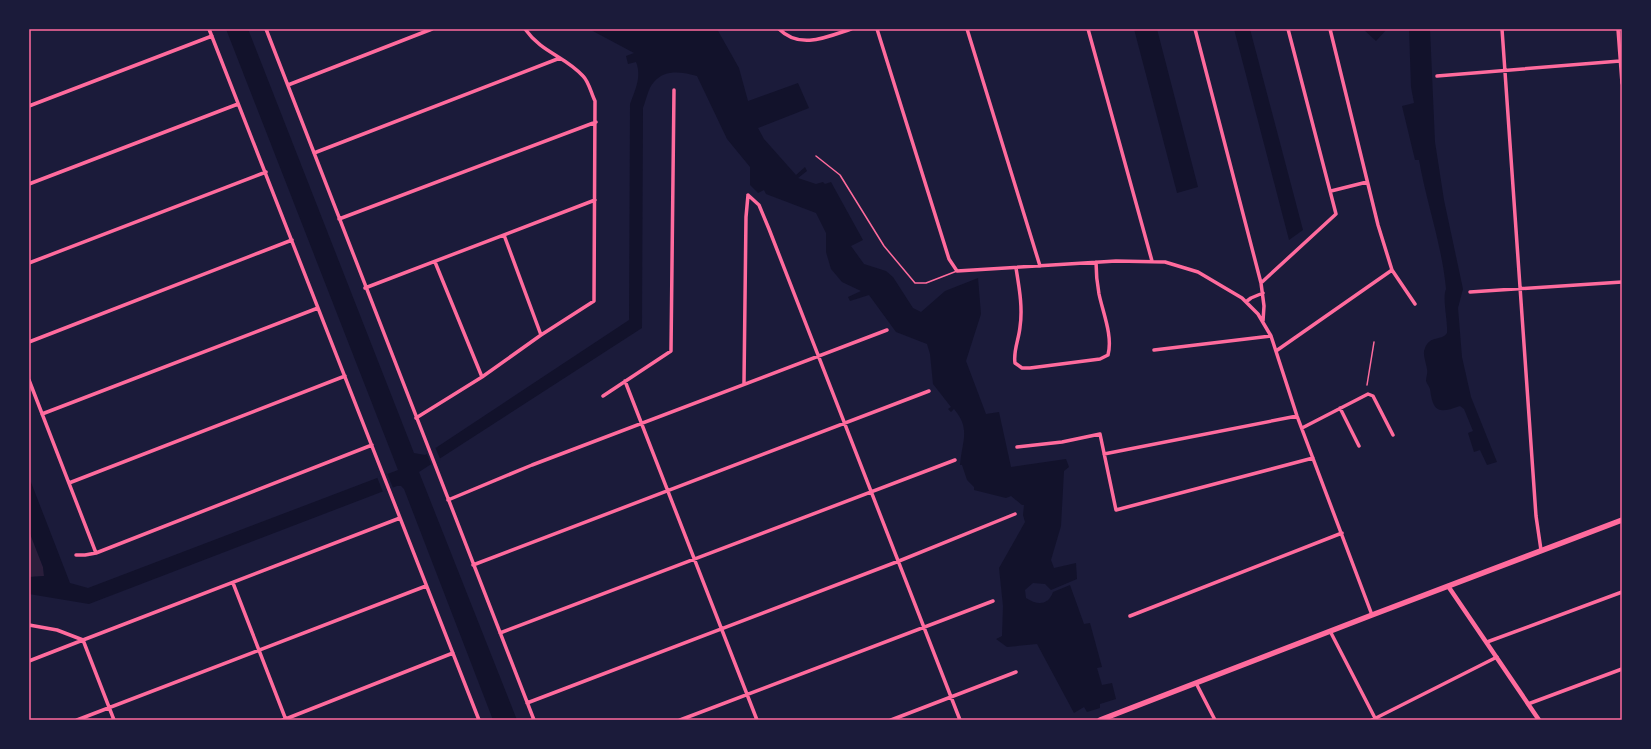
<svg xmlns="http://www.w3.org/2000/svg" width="1651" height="749" viewBox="0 0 1651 749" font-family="'Roboto Condensed',sans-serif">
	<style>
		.green { fill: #2a1e3b }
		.water { fill: #12122b }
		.pier { fill: #1b1b3a }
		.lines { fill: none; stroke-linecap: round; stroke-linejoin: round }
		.service { stroke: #ff6b9d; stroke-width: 1.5 }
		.minor { stroke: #ff6b9d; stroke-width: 3.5 }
		.secondary { stroke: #ff6b9d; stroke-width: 4.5 }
		.primary { stroke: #ff6b9d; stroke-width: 5.5 }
		.neatline { fill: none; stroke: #ff6b9d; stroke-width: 1.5 }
	</style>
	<rect width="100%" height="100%" fill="#1b1b3a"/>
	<path class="green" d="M29 531 43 567 44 576 29 577Z"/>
	<path class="water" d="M226 29H248L414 453 425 455 629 320 630 104C635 90 642 77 636 62L628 64 626 56 634 53 589 29H717L739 68 748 101 798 83 809 108 758 128 764 139 796 175 805 167 807 171 798 178 816 184 823 182 825 184 831 182 863 240 851 246 864 264 886 271 893 277 913 308 921 312 945 291 978 278 981 314 966 361 986 414 999 412 1011 467 1066 459 1069 467 1064 471 1061 526 1051 560 1054 568 1076 563 1077 579 1051 590 1045 584 1033 583 1025 590 1026 598C1037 605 1048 606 1053 592L1070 585 1084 624 1090 623 1102 667 1097 668 1102 685 1112 683 1116 699 1100 704V708L1087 712 1084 707 1074 713 1037 644 1007 647 996 639 1002 636 1003 606 999 568 1025 522 1023 515 1024 505H1022L1011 496 1006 498 974 490V487L967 480 962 465H960C962 441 971 429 954 409L951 412 948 409 951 407 933 384 930 354 927 344 896 332 869 295 850 301 848 297 861 291 842 282 831 269 826 252V233L816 213 766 194 764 190 758 193 750 185V167L727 139 697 76C682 72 665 69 654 82 648 88 646 101 643 108L642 328 419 472 517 720H493L404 489 401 486H397L89 604 29 594V577L44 576 43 567 29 531V477L70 583 88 588 398 470Z
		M1134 29H1157L1198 187 1177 193Z
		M1234 29H1250L1303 230 1289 240Z
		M1363 29H1387L1376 41Z
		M1409 29H1430L1435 142 1444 200 1463 289 1458 308 1462 357 1471 397 1497 462 1487 465 1480 450 1474 452 1468 433 1473 431 1464 409 1460 406C1438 414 1433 412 1430 389 1429 386 1427 384 1426 381 1426 377 1428 373 1427 369 1426 362 1422 354 1425 348 1430 335 1442 341 1447 333 1448 321 1442 298 1446 289 1442 245 1427 205 1419 160H1415L1402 106 1414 103 1411 87Z"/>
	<path class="pier" d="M435 447 441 461 432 466 426 452Z
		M387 473 393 488 383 492 377 477Z"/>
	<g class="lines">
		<path class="service" d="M816 156 840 175 884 246 915 283H926L957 271
			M1367 385 1374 342"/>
		<path class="minor" d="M209 29 479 720
			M266 29 534 720
			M779 29C800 50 827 37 851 29
			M877 29 949 259 957 271 1116 261 1165 262 1198 272 1242 298 1258 314 1271 336 1297 416 1372 615
			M967 29 1040 266
			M1088 29 1152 261
			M1195 29 1261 283 1264 306 1263 321
			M1330 29 1378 225 1392 270 1415 304
			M1502 29 1536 516 1541 550
			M1618 29 1622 83
			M1437 76 1620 61
			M288 85 432 29
			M29 106 212 36
			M314 153 560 58
			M29 184 238 104
			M1331 191 1367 182
			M748 195 759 205 769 229 960 720
			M339 219 596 122
			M504 235 541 335
			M435 262 482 377
			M29 263 266 172
			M1016 268C1019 287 1023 307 1020 327 1019 339 1013 351 1015 363L1022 368H1030L1100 359 1108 355C1113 336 1103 313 1099 294 1097 283 1096 273 1096 262
			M1261 283 1336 214 1288 29
			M365 288 595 200
			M1470 292 1622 282
			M1247 301 1251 298 1263 293
			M29 342 292 240
			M1154 350 1271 336
			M1276 351 1392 270
			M29 380 96 553
			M625 381 757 720
			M744 383 746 217 748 195
			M603 396 671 351 674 90
			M1340 408 1359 446
			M42 414 318 308
			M416 418 482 377 541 335 594 301 595 101C591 93 589 82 583 76 565 56 542 53 525 29
			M1302 428 1368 394 1373 396 1393 435
			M1017 447 1062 442 1100 434 1116 510 1313 458
			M1104 454 1297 416
			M69 483 345 376
			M448 500 532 465 887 330
			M76 555H85L96 553 372 445
			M473 565 929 391
			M233 583 286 720
			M1130 616 1342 533
			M29 625 57 630 83 640 400 518
			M1330 631 1376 720
			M500 633 955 460
			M1487 642 1622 592
			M29 661 83 640 114 720
			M1196 683 1215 720
			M527 703 899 561 1015 514
			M1528 704 1622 669
			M77 720 426 586
			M283 720 453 653
			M680 720 993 601
			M891 720 1016 672
			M1372 720 1497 657"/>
		<path class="secondary" d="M1448 586 1539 720"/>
		<path class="primary" d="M1100 720 1372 615 1622 520"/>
	</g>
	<rect width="1651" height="749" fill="none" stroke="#1b1b3a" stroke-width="60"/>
	<rect x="30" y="30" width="1591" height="689" class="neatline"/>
</svg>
